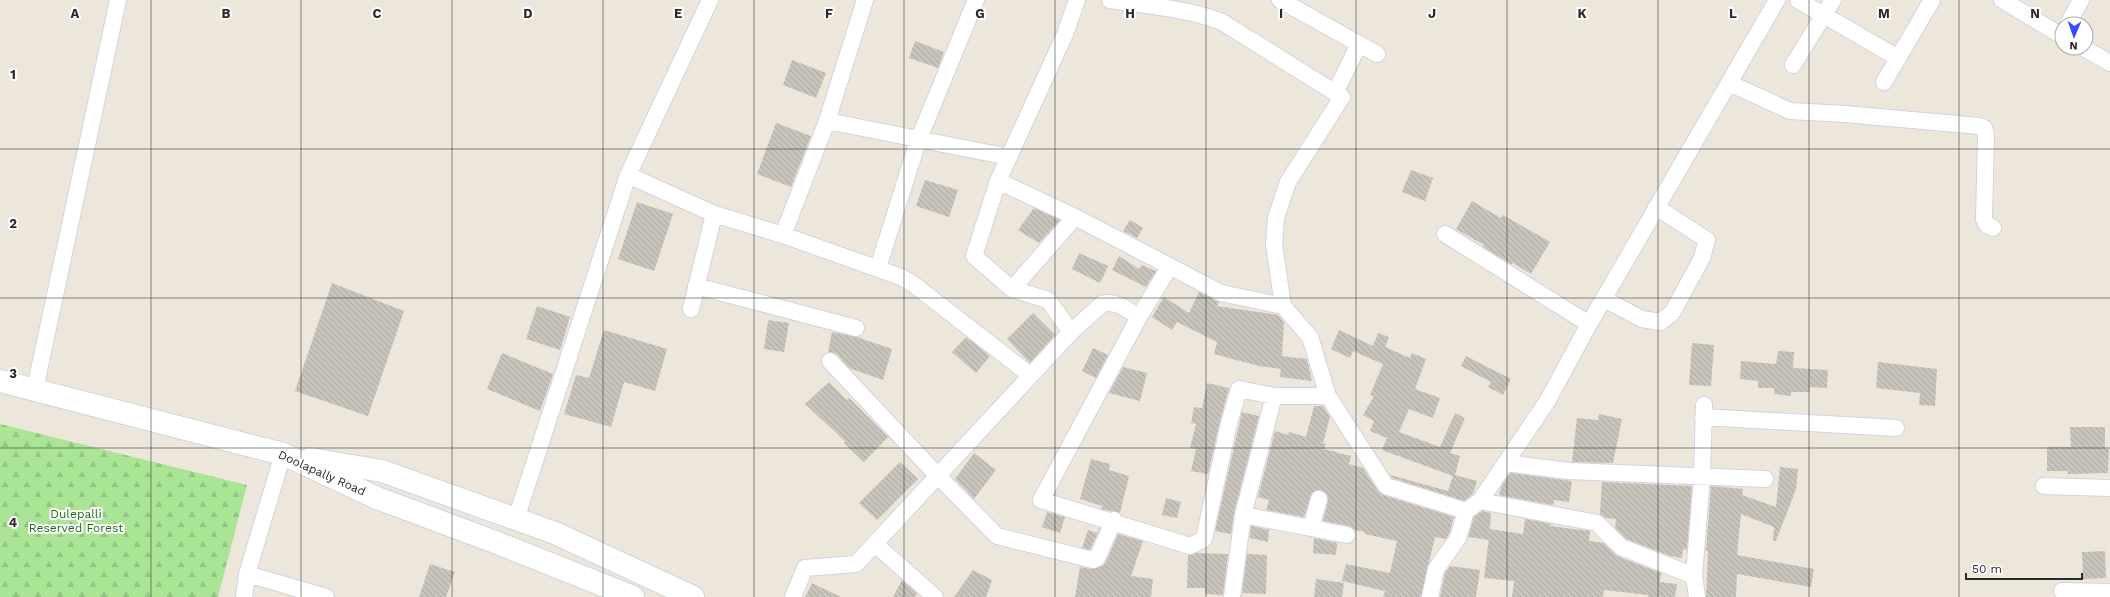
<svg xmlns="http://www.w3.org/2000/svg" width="2110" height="597" viewBox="0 0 2110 597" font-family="'Work Sans',sans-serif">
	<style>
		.forest { fill: url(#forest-firs) }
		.building { fill: url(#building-back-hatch) }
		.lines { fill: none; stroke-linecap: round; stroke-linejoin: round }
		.street-casing { stroke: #d1d3e3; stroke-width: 18 }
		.secondary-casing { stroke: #d1d3e3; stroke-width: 24 }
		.street { stroke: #fff; stroke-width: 16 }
		.secondary { stroke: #fff; stroke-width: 22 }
		.grid { fill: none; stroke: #2a2a2a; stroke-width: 1; stroke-opacity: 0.55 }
		.labels { text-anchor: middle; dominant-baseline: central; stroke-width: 4; stroke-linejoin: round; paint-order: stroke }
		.street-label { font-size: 12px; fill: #2a2a2a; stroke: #fff }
		.park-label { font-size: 12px; fill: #226917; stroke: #fff }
		.grid-label { font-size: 13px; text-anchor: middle; font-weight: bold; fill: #2a2a2a; stroke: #fff; stroke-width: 4; stroke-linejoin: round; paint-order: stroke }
	</style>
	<defs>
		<pattern id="forest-firs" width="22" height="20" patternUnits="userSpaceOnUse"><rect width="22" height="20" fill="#aae596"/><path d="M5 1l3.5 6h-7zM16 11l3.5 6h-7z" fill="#92c581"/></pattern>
		<pattern id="building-back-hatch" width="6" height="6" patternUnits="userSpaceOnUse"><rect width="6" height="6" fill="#c8c3bb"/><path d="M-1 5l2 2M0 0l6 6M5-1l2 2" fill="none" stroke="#aca8a1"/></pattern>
	</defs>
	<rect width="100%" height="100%" fill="#ede7db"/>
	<path class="forest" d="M0 424 247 485 218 597H0Z"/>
	<path class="building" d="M915 41 944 52 938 68 909 58Z
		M792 60 826 73 816 98 783 85Z
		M776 123 811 136 791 187 757 174Z
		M1411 170 1433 178 1425 201 1402 192Z
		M925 180 958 190 949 217 916 206Z
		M1472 201 1501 218 1503 215 1550 242 1531 274 1513 263 1511 264 1483 247 1484 245 1456 229Z
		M637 202 673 214 654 271 618 259Z
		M1034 208 1060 220 1039 243 1018 230Z
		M1130 220 1143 228 1137 238 1123 231Z
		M1079 253 1108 266 1100 283 1072 269Z
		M1119 256 1139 269 1142 265 1156 271 1146 287 1112 270Z
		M332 283 404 311 368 416 295 391Z
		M1199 292 1219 302 1217 306 1278 315 1284 322 1282 356 1307 359 1312 381 1280 377 1281 369 1259 366 1214 354 1217 342 1177 322 1172 330 1152 317 1164 297 1189 313Z
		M537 306 570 317 560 350 526 339Z
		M1033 313 1055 335 1030 363 1007 339Z
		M768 320 789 323 784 352 764 349Z
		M604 330 667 349 655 391 624 382 611 427 564 414 576 375 589 378Z
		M1339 330 1373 346 1378 333 1389 337 1385 347 1410 358 1412 353 1426 359 1415 389 1440 398 1433 418 1409 409 1399 432 1440 447 1455 413 1465 418 1450 453 1460 456 1455 475 1477 481 1473 494 1464 501 1392 478 1390 475 1448 491 1453 476 1382 450 1387 438 1370 431 1374 421 1363 415 1374 396 1370 395 1383 364 1353 351 1350 358 1331 349Z
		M832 332 857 337 892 349 883 380 849 368 837 354 828 352Z
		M966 337 990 356 976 373 952 352Z
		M1692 343 1714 345 1711 386 1689 385Z
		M1093 348 1108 355 1096 378 1082 371Z
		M1778 351 1794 352 1793 368 1828 370 1827 388 1810 387V392H1791V396L1774 394V388H1758V381L1740 379 1741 361 1776 364Z
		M502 353 553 374 540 411 487 389Z
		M1466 356 1511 379 1503 395 1488 387 1491 382 1461 366Z
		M1878 362 1937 369 1935 406 1919 405 1920 393 1876 388Z
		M1123 367 1147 373 1140 401 1109 393Z
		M829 382 847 400 849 398 888 437 864 462 844 443 845 441 805 404Z
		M1207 383 1229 388 1220 421 1208 474 1191 471 1196 449 1190 448 1196 424 1191 423 1194 407 1202 408Z
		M1314 406H1323L1330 417 1323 443 1326 444 1324 449 1351 456 1349 464 1363 468 1378 491 1383 495 1454 517 1449 534 1446 539 1435 537 1421 597H1383L1385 591 1342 581 1346 564 1390 573 1397 541 1365 534V532L1355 530 1349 526 1323 521 1328 501 1325 492 1317 490 1312 493 1304 517 1266 510 1269 500 1258 497 1275 431 1288 435 1289 432 1306 437Z
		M1242 412 1259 416 1234 513 1231 534 1215 531Z
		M1599 414 1622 419 1613 463 1572 462 1577 418 1598 420Z
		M2070 427H2105V449H2109L2108 473 2068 474V471H2047V447H2071Z
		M974 453 996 470 974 499 955 479Z
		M1091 459 1110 464 1109 470 1129 476 1120 513 1101 509 1102 506 1080 499Z
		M900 462 918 479 877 520 859 503Z
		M1780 467 1798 469 1796 489 1776 541H1773L1774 527 1741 514 1737 555 1814 569 1811 587 1737 574 1736 597H1706L1708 551H1706L1711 486 1743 489 1742 495 1776 507Z
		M1510 473 1572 481 1569 502 1554 500 1553 505 1499 495 1501 487Z
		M1602 482 1692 486 1687 550 1683 549 1682 558 1670 556 1626 539 1615 528 1616 519 1605 518 1600 514Z
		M1166 498 1181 502 1177 518 1162 515Z
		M1482 511 1491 513 1489 540 1468 537 1474 517Z
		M1047 512 1065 517 1060 533 1042 527Z
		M1525 519 1551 524 1550 526 1590 531 1589 541 1604 543 1617 556 1661 573 1660 582 1677 584 1675 597H1648V595L1604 590 1603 597H1512L1514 581 1484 578 1490 529 1523 534Z
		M1251 526 1269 530 1268 542 1250 538Z
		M1099 528H1100L1090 550 1082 548 1088 530 1097 533Z
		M1118 534 1143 541 1131 576 1153 579 1151 597H1075L1080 567 1091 569 1102 566 1106 562Z
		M1314 538 1337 543 1336 555 1313 553Z
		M2105 551 2106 578 2083 579 2082 552Z
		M1197 553 1228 554 1223 595 1205 594V588H1187L1188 555Z
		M1247 554 1267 555 1266 594 1242 593Z
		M430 564 455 572 446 597H419Z
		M1450 566 1480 570 1476 597H1440L1445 573Z
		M973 570 992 580 986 597H954Z
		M1316 579 1344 583 1342 597H1314Z
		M902 580 917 593 915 597H893Z
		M812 583 841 597H805Z"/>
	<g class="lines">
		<g class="street-casing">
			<path id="street" d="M1110 0C1147 6 1187 8 1222 22L1342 97 1288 182 1276 218 1274 244 1283 306 1310 337 1328 396 1386 486 1466 511
				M1280 0 1377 54
				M1798 0 1898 58
				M2002 0 2062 36
				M2068 24 2081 0
				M2084 48 2110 63
				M1793 65 1833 0
				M1884 82 1932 0
				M1729 83 1790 111 1845 114 1979 126 1984 128 1986 135 1984 219 1987 225 1993 228
				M1335 93 1359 44
				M827 121 1009 157
				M628 175 714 214 783 235 901 277 913 284 1030 375
				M998 181 1075 217 1221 293 1283 306
				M1445 234 1589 324
				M783 235 827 121 865 0
				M1170 266 1139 317 1041 500 1190 546 1204 539 1229 423 1239 389 1274 396H1328
				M878 268 918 141 976 0
				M696 286 856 328
				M1012 289 1075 217
				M1604 299 1642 319 1660 322 1672 313 1702 258 1707 240 1656 207
				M691 309 714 214
				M1071 332 1102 304C1116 300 1128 310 1139 317
				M830 361 937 475 997 536 1093 560 1097 558 1114 520
				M35 389 118 0
				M1703 417 1896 428
				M1505 463 1568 471 1765 479
				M2044 486 2110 488
				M1480 501 1597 523 1621 547 1694 576
				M1243 515 1347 535
				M516 519 628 175 710 0
				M1311 528 1319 499
				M875 544 935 597
				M247 574 326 597
				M2062 591 2110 592
				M244 597 247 574 283 454
				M793 597 805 568 856 564 1071 332 1048 300 1012 289 974 256 998 181 1065 34 1077 0
				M1232 597 1243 515 1274 396
				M1430 597 1436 569 1458 538 1466 511 1480 501 1548 400 1589 324 1777 0
				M1697 597 1694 576 1702 477 1704 405"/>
		</g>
		<g class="secondary-casing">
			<path id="secondary" d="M0 381 283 454 377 498 495 542 633 597
				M310 459 382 471 555 533 693 597"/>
		</g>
		<use href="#street" class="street"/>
		<use href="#secondary" class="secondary"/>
	</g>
	<path class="grid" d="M151 0V597M301 0V597M452 0V597M603 0V597M754 0V597M904 0V597M1055 0V597M1206 0V597M1356 0V597M1507 0V597M1658 0V597M1809 0V597M1959 0V597M0 149H2110M0 298H2110M0 448H2110"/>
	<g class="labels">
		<g class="street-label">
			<text transform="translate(322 473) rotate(24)">Doolapally Road</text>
		</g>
		<g class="park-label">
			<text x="76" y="514">Dulepalli<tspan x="76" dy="14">Reserved Forest</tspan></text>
		</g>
	</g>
	<g class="grid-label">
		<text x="75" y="18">A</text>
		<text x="226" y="18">B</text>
		<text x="377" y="18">C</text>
		<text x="528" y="18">D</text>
		<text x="678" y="18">E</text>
		<text x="829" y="18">F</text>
		<text x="980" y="18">G</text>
		<text x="1130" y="18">H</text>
		<text x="1281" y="18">I</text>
		<text x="1432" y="18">J</text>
		<text x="1582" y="18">K</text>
		<text x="1733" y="18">L</text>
		<text x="1884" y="18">M</text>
		<text x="2035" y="18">N</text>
		<text x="13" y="79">1</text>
		<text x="13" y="228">2</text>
		<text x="13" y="378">3</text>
		<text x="13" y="527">4</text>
	</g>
	<g transform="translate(2074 36) rotate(182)"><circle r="19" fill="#ffffff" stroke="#aaaaaa"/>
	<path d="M0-3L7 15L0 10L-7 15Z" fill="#364bff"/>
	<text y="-6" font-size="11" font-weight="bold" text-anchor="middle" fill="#2a2a2a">N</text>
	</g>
	<path d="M1966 573v6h116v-6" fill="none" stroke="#2a2a2a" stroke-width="2"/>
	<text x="1972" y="573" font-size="12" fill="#2a2a2a" stroke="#ffffff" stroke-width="3" paint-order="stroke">50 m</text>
</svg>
